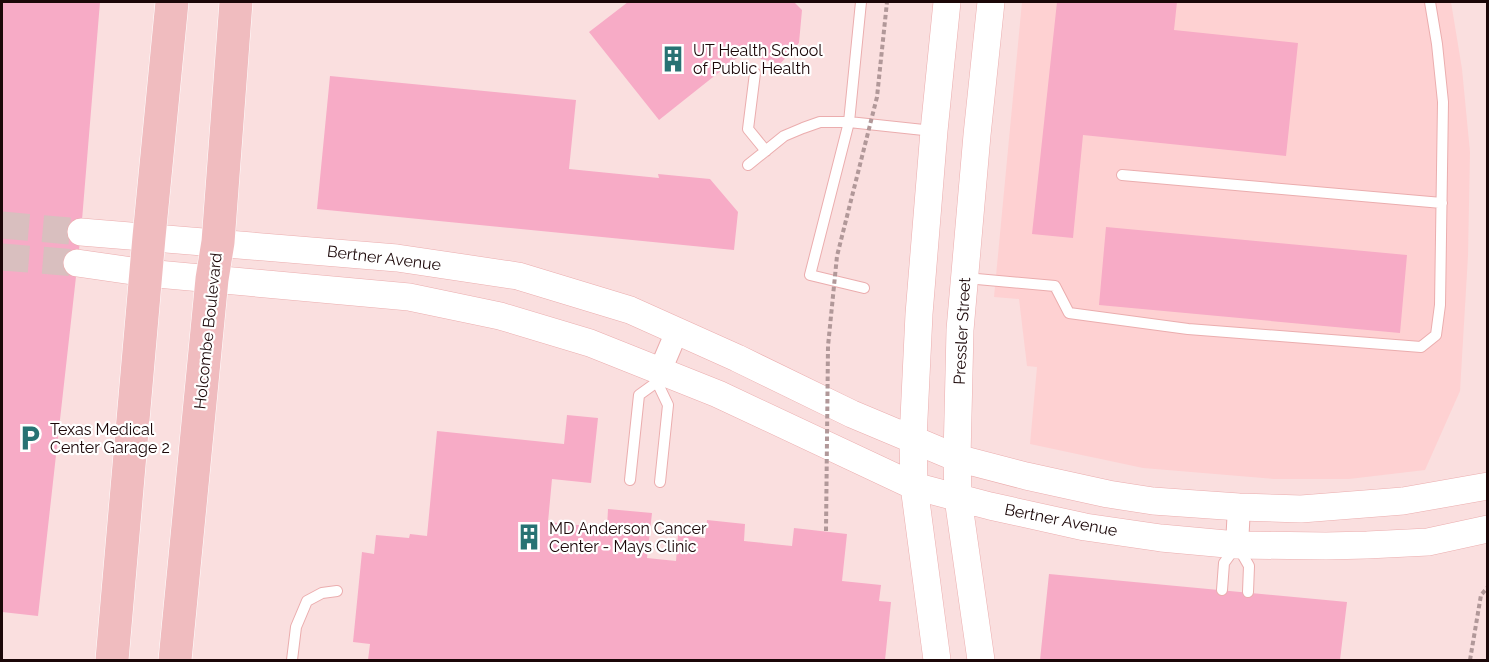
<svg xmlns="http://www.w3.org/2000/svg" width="1489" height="662" viewBox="0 0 1489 662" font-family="Raleway,sans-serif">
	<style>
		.built { fill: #fed1d2 }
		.building { fill: #f7abc6 }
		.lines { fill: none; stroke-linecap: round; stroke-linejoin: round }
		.tertiary-tunnel { stroke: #d9bfbf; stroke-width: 27; stroke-dasharray: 27 14; stroke-linecap: butt }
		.service-casing { stroke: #ebadae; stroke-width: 12 }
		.minor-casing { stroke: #ebadae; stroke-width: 24 }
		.tertiary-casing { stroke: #ebadae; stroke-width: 28 }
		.primary-casing { stroke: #fff; stroke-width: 34 }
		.path { stroke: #b19899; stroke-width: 4; stroke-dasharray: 4.5 3; stroke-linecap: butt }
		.service { stroke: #fff; stroke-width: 10 }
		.minor { stroke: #fff; stroke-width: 22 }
		.tertiary { stroke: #fff; stroke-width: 27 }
		.primary { stroke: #f0bcbf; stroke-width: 33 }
		.path-bridge { stroke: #b19899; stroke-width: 4; stroke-dasharray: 4.5 3; stroke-linecap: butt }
		.labels { text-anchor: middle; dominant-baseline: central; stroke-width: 4.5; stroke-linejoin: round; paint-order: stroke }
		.poi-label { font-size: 16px; fill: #1b0708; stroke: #fff; text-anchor: start }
		.street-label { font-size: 16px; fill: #1b0708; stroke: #fff }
	</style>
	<rect width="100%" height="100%" fill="#fadfdf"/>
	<path class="built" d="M1022 2H1451L1462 69 1470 152 1468 256 1460 391 1425 470 1349 479H1274L1143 468 1030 444 1037 367 1027 366 1019 299 994 297Z"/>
	<path class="building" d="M2 2H100L81 232 38 616 2 612Z
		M628 2H794L802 10 799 43 780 64 742 54 659 120 589 32Z
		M1057 2H1177L1174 30 1298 43 1286 156 1083 135 1073 238 1032 234Z
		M330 76 576 100 569 169 659 178 658 174 710 179 738 212 734 250 317 209Z
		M1106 227 1407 255 1400 333 1099 305Z
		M567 415 598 418 591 483 552 479 548 522 607 528 608 509 652 513 647 558 676 561 678 535 705 538 707 520 745 524 744 541 792 546 794 528 847 534 842 581 881 585 879 601 891 602 885 660H368L370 644 353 642 362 552 374 554 376 535 409 538 410 534 427 536 437 431 564 444Z
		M1049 574 1347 602 1340 660H1040Z"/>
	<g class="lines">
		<path class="tertiary-tunnel" d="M2 225 81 232
			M2 257 77 263"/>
		<g class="service-casing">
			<path id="service" d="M861 2 849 122 810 275 864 288
				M755 73 748 129 766 151
				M748 165 784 136 803 128 820 122H849L933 131
				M1122 175 1442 203
				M966 278 1055 286 1069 313 1188 329 1421 347 1436 335 1440 305 1443 102 1437 44 1430 2
				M657 382 668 405 660 482
				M630 480 639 395 657 382 660 371
				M1222 590 1224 563 1237 545 1249 566 1248 592
				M292 660 296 627 307 601 322 593 337 591"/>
		</g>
		<g class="minor-casing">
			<path id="minor" d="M660 371 677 331
				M1237 545 1239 507"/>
		</g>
		<g class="tertiary-casing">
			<path id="tertiary" d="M81 232 397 258 518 276 630 310 737 358 852 414 957 458 1026 476 1108 494 1153 501 1239 507 1301 509 1403 501 1488 486
				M77 263 146 273 409 297 500 316 590 343 718 394 914 486 990 506 1085 527 1161 538 1237 545 1326 546 1367 545 1428 542 1488 529
				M937 660 914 486 913 439 919 314 934 131 947 2
				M981 660 958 498 957 458 960 330 977 135 991 2"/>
		</g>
		<g class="primary-casing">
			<path id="primary" d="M112 660 149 237 172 2
				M175 660 212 279 218 242 236 2"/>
		</g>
		<path class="path" d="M1470 660 1481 595 1488 587"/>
		<use href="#service" class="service"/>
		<use href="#minor" class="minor"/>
		<use href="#tertiary" class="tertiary"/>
		<use href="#primary" class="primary"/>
		<path class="path-bridge" d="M826 531 828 346 837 256 877 97 887 2"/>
	</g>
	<defs>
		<g id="building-bare" transform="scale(2.07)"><path d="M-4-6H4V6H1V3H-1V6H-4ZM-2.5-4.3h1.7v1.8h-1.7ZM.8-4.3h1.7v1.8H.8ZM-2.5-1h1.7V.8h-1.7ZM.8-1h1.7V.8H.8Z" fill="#277273" stroke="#fff" stroke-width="2.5" paint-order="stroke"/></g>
		<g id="parking-bare" transform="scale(2.07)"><path d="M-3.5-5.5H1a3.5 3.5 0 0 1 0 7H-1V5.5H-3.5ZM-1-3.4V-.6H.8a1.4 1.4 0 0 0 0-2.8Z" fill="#277273" stroke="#fff" stroke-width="2.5" paint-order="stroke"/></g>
	</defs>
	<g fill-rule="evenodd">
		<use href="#building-bare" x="673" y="59"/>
		<use href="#parking-bare" x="30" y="438"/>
		<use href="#building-bare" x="529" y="537"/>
	</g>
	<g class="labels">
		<g class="poi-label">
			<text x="693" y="50">UT Health School<tspan x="693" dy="18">of Public Health</tspan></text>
			<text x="50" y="429">Texas Medical<tspan x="50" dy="18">Center Garage 2</tspan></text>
			<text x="549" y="528">MD Anderson Cancer<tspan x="549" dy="18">Center - Mays Clinic</tspan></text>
		</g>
		<g class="street-label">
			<text transform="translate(384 258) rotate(7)">Bertner Avenue</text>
			<text transform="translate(208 331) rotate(-84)">Holcombe Boulevard</text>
			<text transform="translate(962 331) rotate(-87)">Pressler Street</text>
			<text transform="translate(1061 520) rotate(11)">Bertner Avenue</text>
		</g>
	</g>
	<rect width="1489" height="662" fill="none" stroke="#1b0708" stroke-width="6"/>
</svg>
